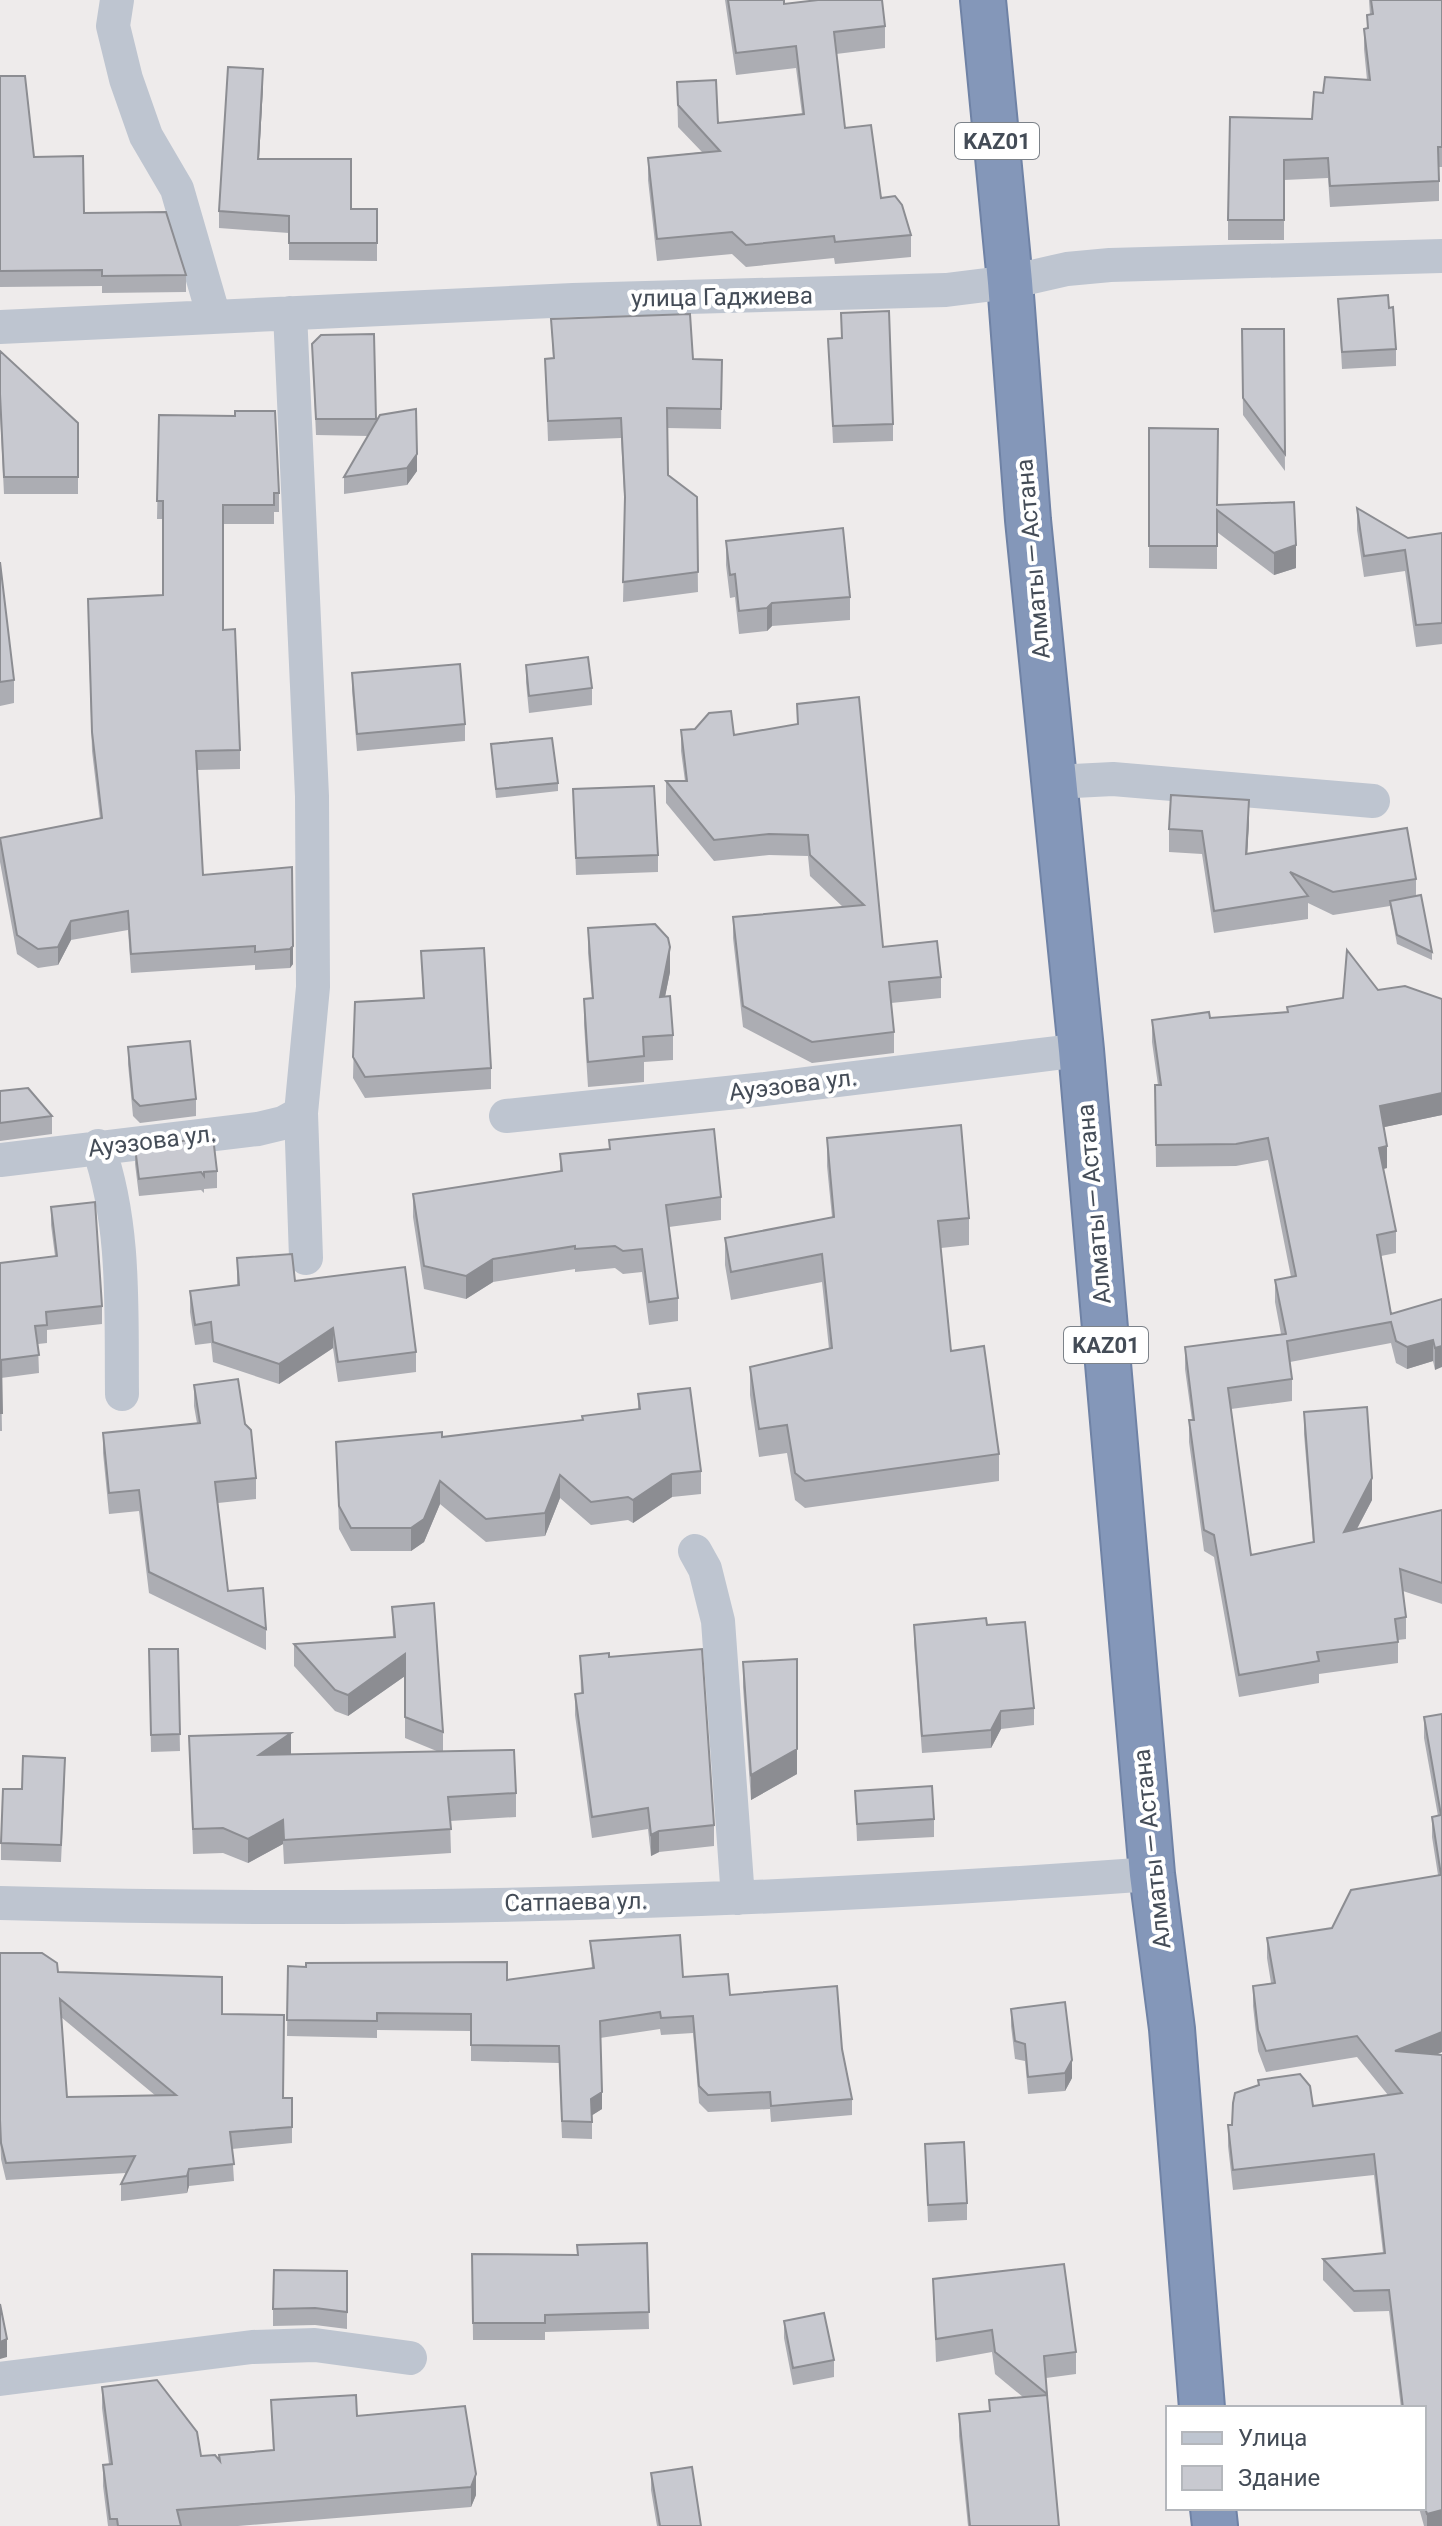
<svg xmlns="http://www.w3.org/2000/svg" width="1442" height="2526" viewBox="0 0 1442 2526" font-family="Roboto,sans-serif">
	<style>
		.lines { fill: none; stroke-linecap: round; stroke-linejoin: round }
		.highway-casing { stroke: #6f82a5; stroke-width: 48 }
		.street { stroke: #bec5d0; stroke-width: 34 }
		.highway { stroke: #8497b9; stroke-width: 44 }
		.wall { fill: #acadb3; fill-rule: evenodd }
		.shaded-wall { fill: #8c8d92 }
		.building { fill: #c8c9d0; stroke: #8c8d92; stroke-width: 2; fill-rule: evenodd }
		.labels { text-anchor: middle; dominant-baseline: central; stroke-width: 8; stroke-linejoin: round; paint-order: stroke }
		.shield { fill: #fff; stroke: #7c8289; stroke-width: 2 }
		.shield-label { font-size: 22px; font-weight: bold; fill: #444c57 }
		.street-label { font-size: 24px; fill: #444c57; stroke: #fff }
	</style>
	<rect width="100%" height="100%" fill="#eeebeb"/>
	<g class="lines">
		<g class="highway-casing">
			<path id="highway" d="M983 0 1010 282 1028 520 1081 1050 1152 1874 1172 2029 1202 2408
				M1213 2508 1215 2526"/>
		</g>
		<path class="street" d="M117 0 113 26 126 79 146 136 177 189 214 317
			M290 313 312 796 313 987 301 1113 306 1258
			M0 327 573 300 946 290 1010 282 1067 269 1110 265 1442 256
			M1054 782 1113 779 1373 801
			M506 1116 756 1090 1081 1050
			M98 1146C126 1226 121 1311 122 1394
			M0 1160 258 1129 283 1123 301 1113
			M695 1551 705 1569 718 1621 738 1898
			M0 1903C384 1914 769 1902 1152 1874
			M0 2379 252 2347 315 2345 410 2358"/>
		<use href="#highway" class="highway"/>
	</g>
	<path class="wall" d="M725 0H784V4L885 26V48L836 54 845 128 881 198 911 235V257L835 264 834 258 746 267 732 254 657 261 648 180V158L702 152 678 127 677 82 718 123 802 114 796 68 736 75Z
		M1369 0H1442V167H1439V201L1330 207 1328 178 1284 180V240H1228V220L1312 119 1323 93 1367 80 1364 49V29H1367V15H1370Z
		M0 76 34 157 84 213 186 275V292L102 293V286L0 287Z
		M263 86 259 159 351 209H377V261L289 260V233L219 228V211Z
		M1338 299 1396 349V366L1342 369Z
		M841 313 893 424V441L833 443 828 339 842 338Z
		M551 319 693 359 722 360 721 429 667 428 668 475 697 497 698 592 623 602 625 512 621 438 548 441 545 359 553 358Z
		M1242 329H1284L1285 471 1243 415Z
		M374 334 376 423 417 471 407 485 344 494V477L368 436 316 435 312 344Z
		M0 351 78 423V494H4L0 412Z
		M159 415 279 493V512H274V524H223V630L240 750V769L197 770 203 875 292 867 293 964 290 968 255 970V965L131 973 128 930 71 940 58 965 38 968 17 954 0 862V838L100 819 92 751 88 618 163 595V519H157Z
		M1149 428 1217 505 1296 568 1274 575 1217 532V569L1149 568Z
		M1357 508 1408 538 1442 533V644L1416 647 1405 571 1364 577 1357 530Z
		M726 541 850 597V620L772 626 767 631 739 634 735 597 730 598 726 565Z
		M0 562 14 680V703L0 706Z
		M526 665 592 688V705L529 713 526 682Z
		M352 673 465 724V741L357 751 352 690Z
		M797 704 883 947 941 977V998L891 1003 894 1032V1053L812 1063 743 1027 733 938V917L843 907 810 876 808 856 769 855 714 861 666 803V781H685L681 751V730L734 735 797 725Z
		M491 744 558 783V791L496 798Z
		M573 789 658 855V872L576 875Z
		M1249 822 1247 854 1416 879V896L1432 952V960L1397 944 1390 906 1333 915 1308 903V919L1214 933 1202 854 1169 852V829Z
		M588 928 670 972 665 996 673 1035V1060L644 1062V1082L588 1087 584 1024V999L592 998 588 953Z
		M421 951 491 1068V1089L365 1098 353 1078 355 1002 423 998Z
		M1378 990 1442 999V1115L1384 1127 1387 1168 1383 1169 1396 1231V1253L1381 1256 1391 1314 1442 1299 1435 1370 1433 1361 1407 1369 1396 1363 1391 1343 1290 1362 1292 1379V1401L1231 1409 1251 1555 1313 1543 1304 1434V1412L1372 1500 1357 1529 1442 1510V1604L1403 1591 1406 1617V1639L1398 1640V1663L1319 1674V1683L1239 1697 1214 1557 1204 1551 1189 1442V1420H1192L1185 1369V1347L1281 1334 1275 1302V1280L1291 1277 1268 1160 1236 1166 1156 1167 1155 1085H1158L1152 1042V1020L1210 1018 1287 1012V1007L1343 998Z
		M128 1047 196 1099V1116L140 1123 133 1116 128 1064Z
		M0 1091 52 1116V1134L0 1141Z
		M827 1138 969 1218V1245L941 1248 951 1351 999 1454V1481L805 1508 795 1500 787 1453 759 1457 750 1395V1367L829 1349 822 1282 731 1300 725 1265V1238L832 1217 827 1166Z
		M609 1140 721 1197V1220L669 1227 678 1298V1321L649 1325 642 1272 623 1274 615 1268 575 1272V1269L493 1282 466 1299 424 1289 413 1217V1194L560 1172V1154L609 1149Z
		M135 1147 217 1171V1188L204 1189V1193L201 1190 139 1196 135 1164Z
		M51 1207 102 1306V1324L47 1330V1343L38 1344 39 1373 1 1378 2 1431H0V1263L55 1256 51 1225Z
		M237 1258 295 1281 416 1352V1372L338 1382 333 1348 279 1384 213 1362 211 1343 195 1345 190 1312V1291L237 1285Z
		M194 1385 245 1424 256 1478V1499L218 1503 228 1591 266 1629V1650L149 1593 139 1511 109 1514 103 1453V1433L197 1423 194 1406Z
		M638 1394 701 1471V1494L672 1497 633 1523 628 1520 591 1525 560 1498 545 1536 486 1542 440 1504 424 1542 411 1551H351L339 1529 336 1442 442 1437 582 1420 638 1409Z
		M392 1607 443 1732V1752L516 1793V1817L450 1821 451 1853 284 1864 283 1844 248 1863 223 1853 193 1854 189 1736 291 1754 439 1752 405 1738V1676L348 1716 335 1711 294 1666V1644L393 1637Z
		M914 1625H987L1034 1708V1725L1001 1729 991 1748 922 1753 914 1642Z
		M149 1649H178L180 1751 151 1752Z
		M580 1656 609 1657 714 1825V1846L659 1852 651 1856 648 1829 592 1838 575 1715V1694L581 1693Z
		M743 1662 797 1774 751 1800 743 1687Z
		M1442 1714V2052L1436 2055 1442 2526H1424L1419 2508H1424V2408H1401L1389 2311 1354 2312 1323 2280V2259L1383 2253 1374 2175 1233 2190 1228 2146V2125H1232L1258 2085V2080L1313 2106 1388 2095 1357 2057 1266 2072 1258 2051 1253 2006V1986L1271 1983 1267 1958V1938L1332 1928 1438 1875 1432 1837V1817L1438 1816 1424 1738V1717Z
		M65 1775 61 1862 1 1860V1843Z
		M855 1791 934 1819V1837L857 1841Z
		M590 1941 730 1995 842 2049 852 2099V2115L771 2122 770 2109 708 2112 699 2103 693 2033 661 2035 660 2029 600 2038 602 2109 592 2115V2139L562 2138 559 2063 471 2061V2031L377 2030V2038L287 2036 288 1966 507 1980 592 1968Z
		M0 1953 58 1972 222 2014 283 2098H292V2143L232 2149 234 2181 189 2186 187 2193 121 2201V2184L126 2173 6 2180 1 2159 0 2137ZM61 2017 156 2096 67 2097Z
		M1011 2009 1072 2078 1065 2091 1028 2094 1025 2061 1015 2059 1011 2026Z
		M925 2144 967 2203V2220L928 2222Z
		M647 2243 649 2329 545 2332V2340H473L472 2254 577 2255Z
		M347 2271V2329L315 2325 273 2326V2309Z
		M933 2279 1076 2352V2374L1046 2378 1059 2526H968L959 2436V2414L989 2411V2400L1023 2397 995 2374 992 2352 936 2362Z
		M784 2321 834 2360V2377L793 2385 784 2338Z
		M102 2387 201 2456 219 2460V2455L273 2450 271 2400 357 2416 465 2406 476 2495 471 2507 238 2526H108L103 2486V2465L109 2464 102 2408Z
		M651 2473 701 2526H657L651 2490Z"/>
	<path class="shaded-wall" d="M263 69V86L258 176V159Z
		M417 454V471L407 485V468Z
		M1296 545V568L1274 575V553Z
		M772 603V626L767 631V608Z
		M1249 800V822L1246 877V854Z
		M71 921V940L58 965V947Z
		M293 946V964L290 968V949Z
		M670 947V972L660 1022V997Z
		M1442 1093V1115L1380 1128V1106Z
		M1387 1146V1168L1379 1170V1148Z
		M493 1259V1282L466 1299V1276Z
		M333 1328V1348L279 1384V1364Z
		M1433 1340V1361L1407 1369V1347Z
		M1442 1346V1367L1435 1370V1348Z
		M672 1474V1497L633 1523V1500Z
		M560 1475V1498L545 1536V1513Z
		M1372 1478V1500L1344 1553V1532Z
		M440 1481V1504L424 1542 411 1551V1528Z
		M405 1654V1676L348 1716V1695Z
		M797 1659V1774L751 1800V1775Z
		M1001 1711V1729L991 1748V1730Z
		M291 1733V1757L259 1755Z
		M283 1820V1844L248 1863V1839Z
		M659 1831V1852L651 1856V1835Z
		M1442 2032V2052L1395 2072V2051Z
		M1072 2060V2078L1065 2091V2073Z
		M602 2092V2109L591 2116V2099Z
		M189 2169V2186L187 2193V2176Z
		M7 2339V2357L0 2359V2342Z
		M476 2474V2495L471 2507V2487Z
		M1442 2510V2526H1427V2514Z"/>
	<path class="building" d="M728 0H784V4L818 0H882L885 26 834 32 845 128 871 125 881 198 895 196 902 205 911 235 835 242 834 236 746 245 732 232 657 239 648 158 720 151 678 105 677 82 716 80 718 123 804 114 796 46 736 53Z
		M1371 0H1442V147H1438L1439 181 1330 186 1328 158 1284 160V220H1228L1230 117 1312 119 1314 92 1323 93 1325 77 1370 80 1364 29 1368 28 1367 15 1373 14Z
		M228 67 263 69 258 159H351V209H377V243H289V216L219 211Z
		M0 76H25L34 157 83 156 84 213 166 212 186 275 102 276V270L0 271Z
		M1388 295 1389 308 1393 307 1396 349 1342 352 1338 299Z
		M889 311 893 424 833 426 828 339 842 338 841 313Z
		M690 314 693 359 722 360 721 409 667 408 668 475 697 497 698 572 623 582 625 497 621 418 548 421 545 359 554 358 551 319Z
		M1242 329H1284L1285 454 1243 398Z
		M374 334 376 419H316L312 344 321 335Z
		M0 351 78 423V477H4L0 394Z
		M416 409 417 454 407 468 344 477 380 415Z
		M235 411H275L279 493H274V505H223V630L235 629 240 750 196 751 203 875 292 867 293 946 290 949 255 952V946L131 954 128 911 71 921 58 947 38 949 17 935 0 838 102 818 92 732 88 599 163 595V501H157L159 415 235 416Z
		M1149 428 1218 429 1217 505 1294 502 1296 545 1274 553 1217 510V546H1149Z
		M1357 508 1408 538 1442 533V623L1416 625 1405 550 1364 556Z
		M843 528 850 597 772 603 767 608 739 611 735 574 730 575 726 541Z
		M0 562 14 680 0 682Z
		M588 657 592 688 529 696 526 665Z
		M460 664 465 724 357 734 352 673Z
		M859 697 883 947 937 941 941 977 889 982 894 1032 812 1042 743 1006 733 917 864 905 810 855 808 835 769 834 714 840 666 781H687L681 730 695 729 709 713 731 711 734 735 798 724 797 704Z
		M552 738 558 783 496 789 491 744Z
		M654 786 658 855 576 858 573 789Z
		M1171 795 1249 800 1246 854 1407 828 1416 879 1333 892 1290 872 1308 896 1214 911 1202 831 1169 829Z
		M1421 895 1432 952 1397 935 1390 901Z
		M655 924 668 938 670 947 660 997 670 996 673 1035 643 1037 644 1056 588 1062 584 999 593 998 588 928Z
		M484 948 491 1068 365 1077 353 1057 355 1002 424 998 421 951Z
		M1347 950 1378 990 1405 986 1442 999V1093L1380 1106 1387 1146 1379 1148 1396 1231 1377 1235 1391 1314 1442 1299V1346L1435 1348 1433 1340 1407 1347 1396 1341 1391 1322 1287 1341 1292 1379 1228 1388 1251 1555 1314 1542 1304 1412 1367 1407 1372 1478 1344 1532 1442 1510V1583L1400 1569 1406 1617 1395 1619 1398 1642 1317 1652 1319 1661 1239 1675 1214 1535 1204 1530 1189 1420H1194L1185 1347 1286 1334 1275 1280 1296 1276 1268 1138 1236 1144 1156 1145 1155 1085H1161L1152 1020 1209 1012 1210 1018 1288 1012 1287 1007 1343 998Z
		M190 1041 196 1099 140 1106 133 1099 128 1047Z
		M28 1088 52 1116 0 1123V1091Z
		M961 1125 969 1218 938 1221 951 1351 984 1346 999 1454 805 1481 795 1473 787 1425 759 1429 750 1367 832 1348 822 1254 731 1272 725 1238 834 1217 827 1138Z
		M714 1129 721 1197 666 1205 678 1298 649 1302 642 1249 623 1251 615 1246 575 1249V1246L493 1259 466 1276 424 1266 413 1194 562 1171 560 1154 610 1149 609 1140Z
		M213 1137 217 1171 204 1172V1176L201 1172 139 1179 135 1147Z
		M95 1202 102 1306 46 1312 47 1325 35 1326 39 1355 1 1360 2 1413H0V1263L57 1256 51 1207Z
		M292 1254 295 1281 405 1267 416 1352 338 1362 333 1328 279 1364 213 1342 211 1322 195 1325 190 1291 239 1285 237 1258Z
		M238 1379 245 1424 251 1430 256 1478 215 1482 228 1591 263 1588 266 1629 149 1572 139 1490 109 1493 103 1433 200 1423 194 1385Z
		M690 1388 701 1471 672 1474 633 1500 628 1497 591 1502 560 1475 545 1513 486 1519 440 1481 424 1519 411 1528H351L339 1506 336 1442 442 1432V1437L583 1420 582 1416 640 1409 638 1394Z
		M434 1603 443 1732 405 1717V1654L348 1695 335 1690 294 1644 395 1637 392 1607Z
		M986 1618 987 1625 1025 1622 1034 1708 1001 1711 991 1730 922 1736 914 1625Z
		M149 1649H178L180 1734 151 1735Z
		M702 1649 714 1825 659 1831 651 1835 648 1808 592 1817 575 1694 583 1693 580 1656 609 1653V1657Z
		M797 1659V1749L751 1775 743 1662Z
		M1442 1714V2032L1395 2051 1442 2055V2510L1427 2514 1424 2504V2408H1403L1389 2290 1354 2291 1323 2259 1385 2253 1374 2154 1233 2170 1228 2125H1232L1233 2103 1235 2093 1259 2085 1258 2080 1300 2074 1310 2086 1313 2106 1402 2093 1357 2036 1266 2051 1258 2030 1253 1986 1275 1983 1267 1938 1332 1928 1351 1890 1441 1875 1432 1817 1441 1815 1424 1717Z
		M291 1733 259 1755 514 1750 516 1793 448 1797 451 1829 284 1840 283 1820 248 1839 223 1828 193 1829 189 1736Z
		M23 1756 65 1758 61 1845 1 1843 3 1789H22Z
		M932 1786 934 1819 857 1824 855 1791Z
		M680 1935 683 1977 728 1974 730 1995 837 1986 842 2049 852 2099 771 2106 770 2092 708 2095 699 2086 693 2016 661 2018 660 2012 600 2021 602 2092 591 2099 592 2122 562 2121 559 2046 471 2045V2014L377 2013V2021L287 2020 288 1966 306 1967V1963L507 1962V1980L594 1968 590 1941Z
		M0 1953H42L57 1963 58 1972 222 1977V2014L284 2015 283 2098H292V2127L230 2132 234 2164 189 2169 187 2176 121 2184 135 2156 6 2163 1 2143 0 2120ZM60 1999 176 2095 67 2097Z
		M1065 2002 1072 2060 1065 2073 1028 2077 1025 2044 1015 2041 1011 2009Z
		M964 2142 967 2203 928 2205 925 2144Z
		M647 2243 649 2312 545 2315V2323H473L472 2254 578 2255 577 2245Z
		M1064 2264 1076 2352 1044 2356 1047 2394 995 2352 992 2330 936 2339 933 2279Z
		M274 2270 347 2271V2312L315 2308 273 2309Z
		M0 2304 7 2339 0 2342Z
		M824 2313 834 2360 793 2368 784 2321Z
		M157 2380 197 2432 201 2456 215 2455 220 2461 219 2455 274 2450 271 2400 356 2395 357 2416 465 2406 476 2474 471 2487 177 2510 181 2526H118L117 2519H110L103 2465 112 2464 102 2387Z
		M1047 2395 1059 2526H970L959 2414 990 2411 989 2400Z
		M692 2467 701 2526H660L651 2473Z"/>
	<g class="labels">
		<g class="shield">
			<rect x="955" y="123" width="84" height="36" rx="6"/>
			<rect x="1064" y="1327" width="84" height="36" rx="6"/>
		</g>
		<g class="shield-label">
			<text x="997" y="141">KАZ01</text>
			<text x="1106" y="1345">KАZ01</text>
		</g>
		<g class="street-label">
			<text transform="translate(722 297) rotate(-1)">улица Гаджиева</text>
			<text transform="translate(1033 559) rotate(-95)">Алматы — Астана</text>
			<text transform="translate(793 1085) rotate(-7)">Ауэзова ул.</text>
			<text transform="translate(152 1141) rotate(-7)">Ауэзова ул.</text>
			<text transform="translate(1094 1204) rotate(-95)">Алматы — Астана</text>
			<text transform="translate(1152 1849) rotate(-96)">Алматы — Астана</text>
			<text transform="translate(576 1902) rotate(-1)">Сатпаева ул.</text>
		</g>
	</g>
	<rect x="1166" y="2406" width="260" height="104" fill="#ffffff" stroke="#b4b7bc" stroke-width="2"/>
	<rect x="1182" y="2432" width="40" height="12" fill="#bec5d0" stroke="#b4b7bc" stroke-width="2"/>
	<text x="1238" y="2446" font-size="24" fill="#444c57">Улица</text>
	<rect x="1182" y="2466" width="40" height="24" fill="#c8c9d0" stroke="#b4b7bc" stroke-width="2"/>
	<text x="1238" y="2486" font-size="24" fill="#444c57">Здание</text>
</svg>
